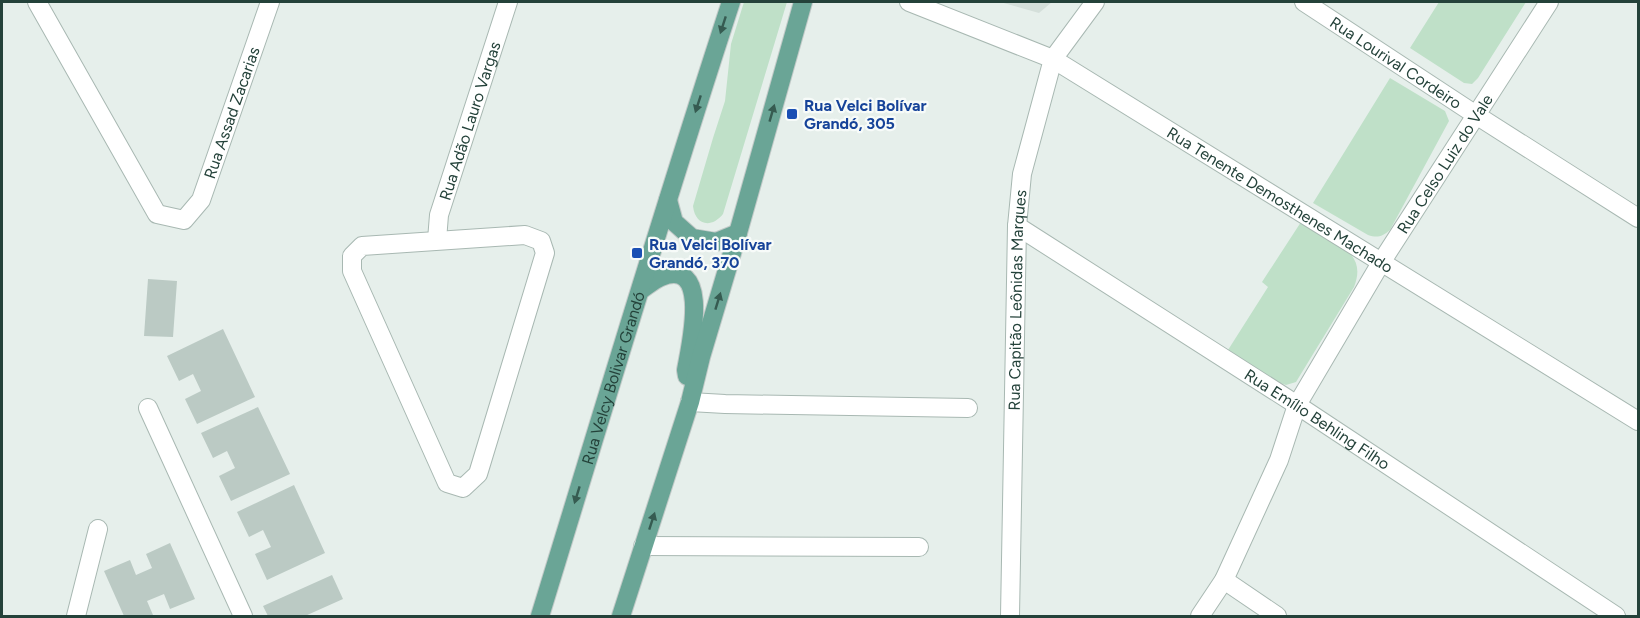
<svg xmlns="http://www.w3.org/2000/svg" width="1640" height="618" viewBox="0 0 1640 618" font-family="Figtree,sans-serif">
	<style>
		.built { fill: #d4dfda }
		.green { fill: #bfe0c8 }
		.building { fill: #bbcac4 }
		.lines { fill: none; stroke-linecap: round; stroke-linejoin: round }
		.minor-casing { stroke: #a8b8b2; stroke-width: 20 }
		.major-casing { stroke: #c2cac8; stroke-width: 20 }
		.minor { stroke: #fff; stroke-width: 18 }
		.major { stroke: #6aa596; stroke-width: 18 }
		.oneway { fill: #365b51 }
		.transit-dot { fill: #1a4fb4; stroke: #f7fbf9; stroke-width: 2 }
		.labels { text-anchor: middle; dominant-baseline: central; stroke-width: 4.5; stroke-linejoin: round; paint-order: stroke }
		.street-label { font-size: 16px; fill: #24423a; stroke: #f7fbf9 }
		.transit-label { font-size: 16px; font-weight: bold; fill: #164399; stroke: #f7fbf9; text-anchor: start }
	</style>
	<rect width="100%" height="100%" fill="#e6efeb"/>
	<path class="built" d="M1000 2H1052L1039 13Z"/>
	<path class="green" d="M744 2H787L723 214C711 229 695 225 693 206L713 138 725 101 731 44Z
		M1439 2H1526L1478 78 1472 84 1464 83 1410 48Z
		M1390 78 1445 111 1449 121 1390 230C1382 237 1377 238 1368 235L1313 203Z
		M1301 222 1350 253C1359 264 1359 274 1354 287L1296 382 1286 385 1280 383 1228 350 1268 287 1262 282Z"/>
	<path class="building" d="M148 279 177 281 173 337 144 336Z
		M223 329 255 397 197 424 185 399 201 391 193 374 179 381 167 356Z
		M258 407 290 474 231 501 219 476 235 468 227 451 213 458 201 433Z
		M294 485 325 553 267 580 255 554 271 547 263 530 249 537 237 512Z
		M170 543 195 599 170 609 164 594 147 601 153 615 150 616H124L104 571 130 560 136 575 152 568 146 554Z
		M332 575 343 599 305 616H268L263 606Z"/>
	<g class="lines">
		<g class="minor-casing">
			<g id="minor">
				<path id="s1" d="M37 2 157 214 184 220 201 200 270 2"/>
				<path id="s2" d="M909 2 1053 59 1638 421"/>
				<path id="s3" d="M1304 2 1476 115 1638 218"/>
				<path id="s4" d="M1017 226 1297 405 1616 616"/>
				<path d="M525 235 541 241 545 253 478 474 463 488 447 483 352 271V256L362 246Z"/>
				<path id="s5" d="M437 240 439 215 508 2"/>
				<path d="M690 402 725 404 968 408"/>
				<path d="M148 408 243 616"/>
				<path d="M643 546 919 547"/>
				<path d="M1224 580 1277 616"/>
				<path d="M76 616 98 529"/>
				<path id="s6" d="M1010 616 1017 226 1022 174 1053 59 1095 2"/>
				<path id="s7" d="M1200 616 1224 580 1279 460 1297 405 1382 261 1549 2"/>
			</g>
		</g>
		<g class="major-casing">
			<g id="major">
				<path d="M668 200 674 222 692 238 716 242 738 233"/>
				<path d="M641 290C647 286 654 280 661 277 712 257 690 347 686 370L687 376"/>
				<path id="s8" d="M540 616C603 411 664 206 731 2"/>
				<path d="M621 616 690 402 701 357 738 233 803 2"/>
			</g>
		</g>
		<use href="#minor" class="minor"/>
		<use href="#major" class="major"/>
	</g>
	<defs><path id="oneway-solid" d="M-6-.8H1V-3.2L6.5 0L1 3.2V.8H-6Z" transform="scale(1.5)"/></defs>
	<g class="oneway">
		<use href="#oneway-solid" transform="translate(723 25) rotate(108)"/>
		<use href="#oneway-solid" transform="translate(698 104) rotate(108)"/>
		<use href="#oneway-solid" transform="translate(772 113) rotate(-74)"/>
		<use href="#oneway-solid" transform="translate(718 301) rotate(-73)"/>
		<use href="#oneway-solid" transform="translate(577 495) rotate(107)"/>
		<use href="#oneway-solid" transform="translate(652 521) rotate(-72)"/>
	</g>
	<g class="transit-dot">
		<rect x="786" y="108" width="12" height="12" rx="3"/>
		<rect x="631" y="247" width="12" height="12" rx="3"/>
	</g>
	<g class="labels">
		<g class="street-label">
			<text stroke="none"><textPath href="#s3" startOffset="110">Rua Lourival Cordeiro</textPath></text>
			<text stroke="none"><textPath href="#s1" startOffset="390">Rua Assad Zacarias</textPath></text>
			<text stroke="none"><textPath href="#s5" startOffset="124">Rua Adão Lauro Vargas</textPath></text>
			<text stroke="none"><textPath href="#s7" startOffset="516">Rua Celso Luiz do Vale</textPath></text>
			<text stroke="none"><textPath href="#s2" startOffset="422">Rua Tenente Demosthenes Machado</textPath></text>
			<text stroke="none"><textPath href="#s6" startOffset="316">Rua Capitão Leônidas Marques</textPath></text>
			<text stroke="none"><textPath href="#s8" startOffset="249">Rua Velcy Bolivar Grandó</textPath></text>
			<text stroke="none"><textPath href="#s4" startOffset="357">Rua Emílio Behling Filho</textPath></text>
		</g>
		<g class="transit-label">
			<text x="804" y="105">Rua Velci Bolívar<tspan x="804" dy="18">Grandó, 305</tspan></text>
			<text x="649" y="244">Rua Velci Bolívar<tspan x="649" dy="18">Grandó, 370</tspan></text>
		</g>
	</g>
	<rect width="1640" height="618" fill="none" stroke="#24423a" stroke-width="6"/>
</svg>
